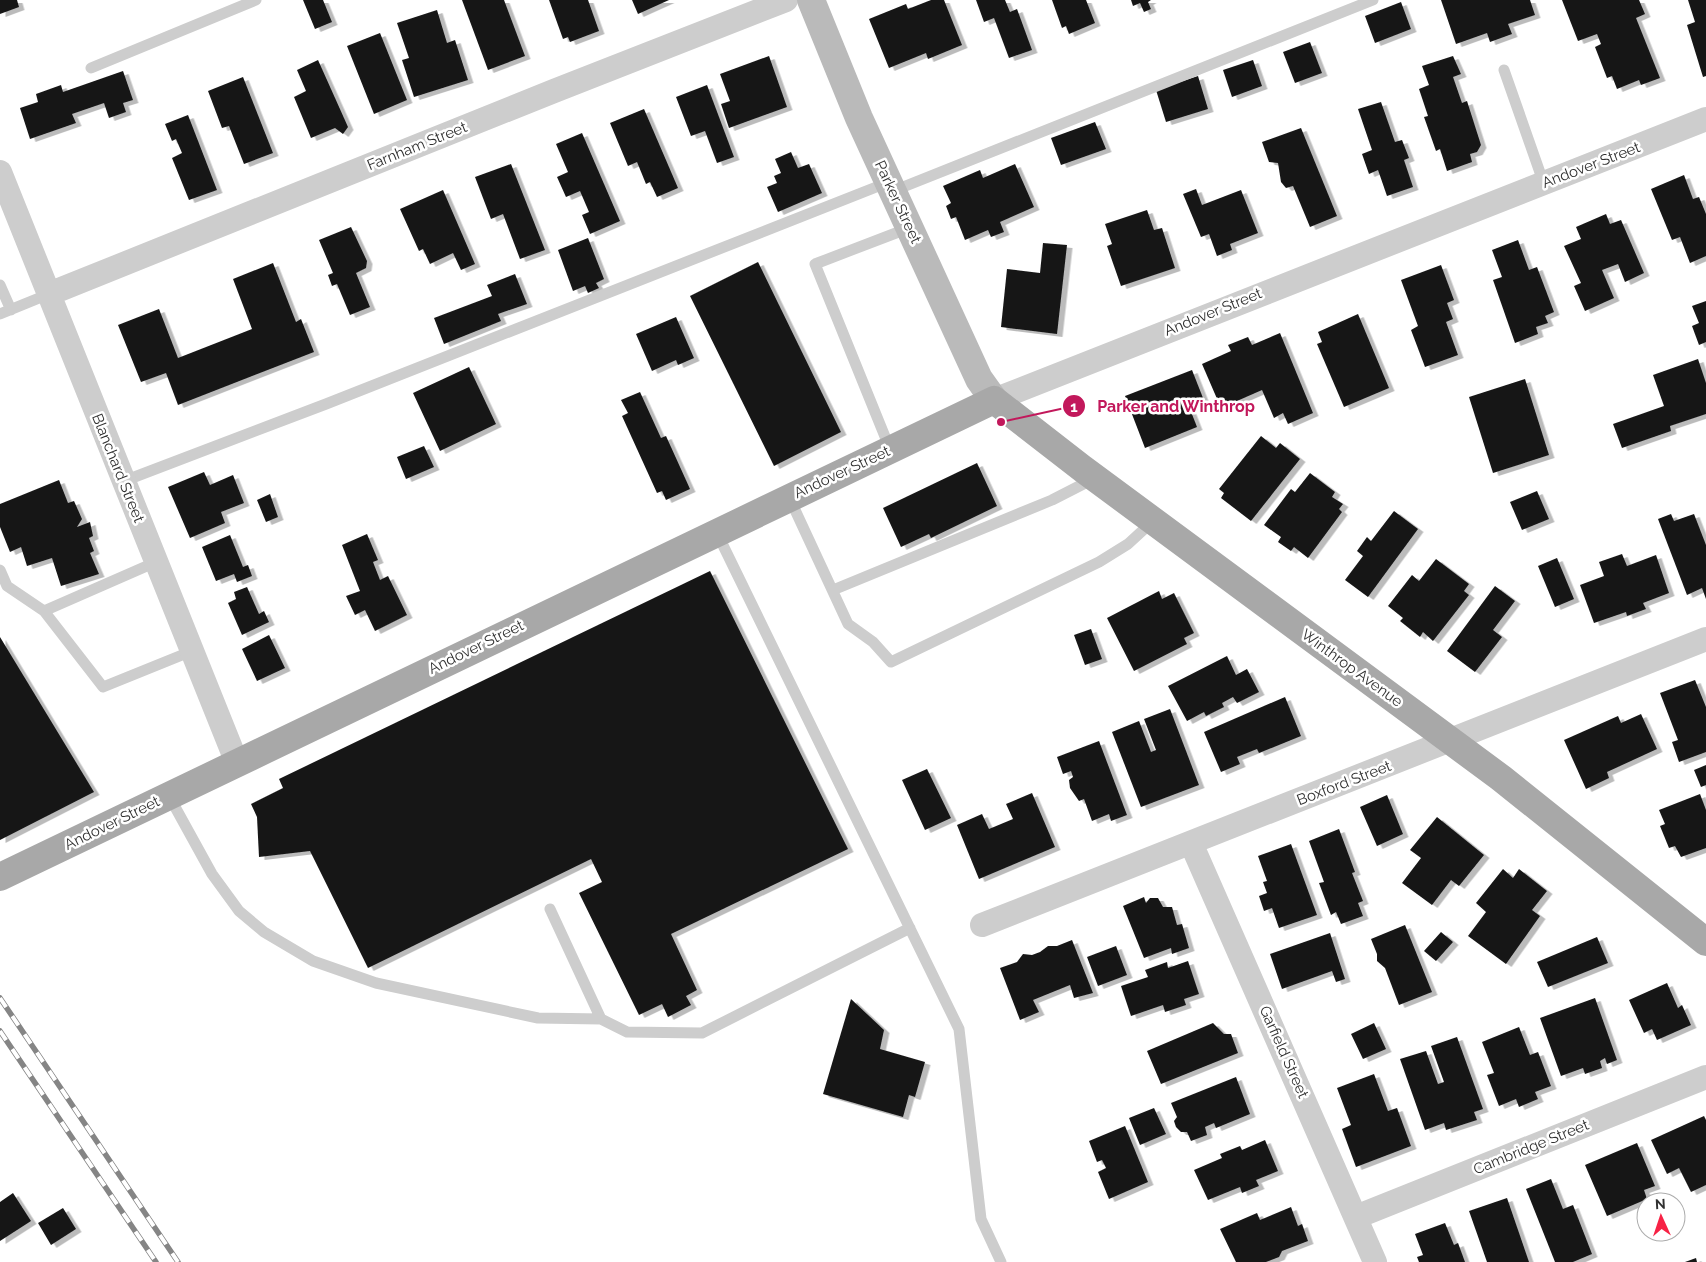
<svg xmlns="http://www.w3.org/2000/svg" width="1706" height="1262" viewBox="0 0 1706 1262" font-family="Raleway,sans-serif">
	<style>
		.building { fill: #171717; filter: url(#shadow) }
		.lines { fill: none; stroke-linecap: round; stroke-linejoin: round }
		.lane { stroke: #cdcdcd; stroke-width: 11 }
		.street { stroke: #cdcdcd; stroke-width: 24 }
		.secondary { stroke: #bababa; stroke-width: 28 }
		.primary { stroke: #a8a8a8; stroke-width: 28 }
		.rail-casing { stroke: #858585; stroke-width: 5.5 }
		.rail { stroke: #fff; stroke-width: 4; stroke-dasharray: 11; stroke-linecap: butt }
		.labels { text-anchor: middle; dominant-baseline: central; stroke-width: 5; stroke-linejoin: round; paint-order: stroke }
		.street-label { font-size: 15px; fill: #303030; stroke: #fff }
		.leader { fill: none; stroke: #c2185b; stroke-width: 2 }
		.callout-dot { fill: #c2185b; stroke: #fff; stroke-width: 2 }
		.mark-label { font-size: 15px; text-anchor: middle; font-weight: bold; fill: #fff }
		.callout-label { font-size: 16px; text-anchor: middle; font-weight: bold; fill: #c2185b; stroke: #fff; stroke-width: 5; stroke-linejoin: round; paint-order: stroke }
	</style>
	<defs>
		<filter id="shadow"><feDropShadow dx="5.5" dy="3" stdDeviation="0" flood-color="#0004"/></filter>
	</defs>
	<rect width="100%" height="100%" fill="#fff"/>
	<path class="building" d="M0 0H17L19 7 0 14Z
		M303 0H323L332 22 315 29Z
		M462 0H504L525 56 488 70Z
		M549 0H588L599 31 570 42 568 37 563 39Z
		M632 0H669L638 14Z
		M931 0H944L962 45 928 59 926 53 889 68 869 19 906 4 908 9Z
		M976 0H1005L1010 12 1017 9 1032 50 1009 58 994 18 984 22Z
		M1052 0H1086L1095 23 1069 34 1066 26 1062 28Z
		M1131 0H1151L1148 2 1151 9 1144 12 1140 3 1133 6Z
		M1441 0H1530L1535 15 1508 24 1512 34 1490 42 1487 33 1456 44Z
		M1562 0H1639L1645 14 1636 18 1660 78 1641 85 1639 80 1617 89 1612 76 1607 78 1595 47 1601 44 1597 34 1578 41Z
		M1688 0H1706V76L1703 77 1687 25 1695 22Z
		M1401 2 1411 29 1375 43 1365 16Z
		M437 10 447 43 455 40 468 80 414 97 402 60 409 58 397 23Z
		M380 33 407 100 374 114 347 46Z
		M1310 42 1322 73 1295 83 1283 52Z
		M769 56 787 107 729 128 721 104 730 101 720 74Z
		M1453 56 1461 74 1453 77 1462 103 1467 101 1481 145 1477 152 1470 154 1472 162 1447 171 1440 149 1436 151 1424 117 1428 116 1419 89 1429 85 1422 66Z
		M318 60 348 127 343 134 335 128 311 138 294 97 306 91 297 70Z
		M1253 60 1262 86 1232 97 1223 70Z
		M123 71 133 100 123 103 126 112 109 118 104 103 72 114 76 123 30 139 20 108 38 102 36 94 61 85 63 92Z
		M1198 76 1208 109 1166 122 1156 90Z
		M243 77 273 153 244 164 229 126 222 128 208 91Z
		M707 85 734 157 717 163 705 131 691 136 676 97Z
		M1381 102 1395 142 1402 140 1409 158 1404 160 1413 187 1387 196 1378 170 1369 174 1362 154 1372 150 1358 109Z
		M644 109 678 188 657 197 650 182 646 184 637 162 628 166 610 123Z
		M188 115 217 190 189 200 172 158 182 153 176 139 172 141 165 124Z
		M1095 122 1106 149 1061 165 1051 138Z
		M1301 128 1337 216 1310 227 1293 186 1286 188 1281 182 1278 163 1269 162 1262 142Z
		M582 133 620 221 590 234 582 215 589 212 580 191 566 197 557 177 568 172 556 144Z
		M791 152 798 168 809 164 822 193 778 212 767 187 777 183 774 176 781 173 775 159Z
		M511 164 545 250 520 259 503 214 491 219 475 177Z
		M1015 164 1034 207 1000 222 1004 232 991 237 988 230 965 240 956 217 951 219 946 206 951 203 943 186 980 170 983 178Z
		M1684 175 1693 199 1699 197 1706 214V256L1690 263 1680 237 1672 240 1651 189Z
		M1196 189 1202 205 1241 190 1258 233 1230 244 1232 250 1217 256 1209 234 1201 237 1183 194Z
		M443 190 475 264 461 270 453 253 430 264 423 249 419 251 400 209Z
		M1147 210 1154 230 1162 228 1175 268 1121 286 1107 246 1112 244 1105 224Z
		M1606 214 1610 224 1621 220 1644 273 1625 282 1618 264 1602 270 1614 298 1585 311 1574 286 1581 283 1564 246 1581 239 1576 227Z
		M351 227 367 261 366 268 356 273 370 307 350 315 337 284 332 286 328 275 333 273 319 240Z
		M588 238 604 279 596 283 599 288 588 293 585 286 573 291 558 250Z
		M1518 240 1529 270 1537 267 1554 312 1545 316 1548 323 1536 327 1538 334 1515 343 1493 280 1502 277 1492 250Z
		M1043 243 1067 245 1057 334 1001 327 1007 269 1040 273Z
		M758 262 841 432 774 466 690 296Z
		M273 263 296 322 301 319 314 352 178 405 166 373 141 382 118 325 159 309 178 358 252 329 233 279Z
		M1441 265 1454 300 1447 303 1453 319 1446 322 1458 355 1425 367 1411 330 1418 326 1401 280Z
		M515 274 527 304 498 314 501 321 444 344 434 318 492 296 487 285Z
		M1706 301V342L1699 345 1692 326 1699 323 1692 306Z
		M1358 314 1389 388 1344 407 1317 344 1322 342 1318 332Z
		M676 317 694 358 678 365 676 360 652 371 636 334Z
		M1280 333 1313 413 1288 424 1283 413 1274 418 1262 390 1221 408 1202 364 1231 351 1228 345 1248 337 1252 345Z
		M1698 359 1706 383V414L1670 426 1671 431 1622 448 1613 424 1664 406 1653 375Z
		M469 367 496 424 440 451 413 393Z
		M1192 370 1203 398 1188 404 1197 427 1145 448 1125 396Z
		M1525 379 1549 455 1493 473 1469 397Z
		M640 392 661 438 666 436 690 489 666 500 662 491 657 493 622 416 628 413 621 400Z
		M1261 436 1276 448 1280 443 1300 459 1251 521 1221 498 1224 493 1219 489Z
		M424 446 434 467 406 479 397 457Z
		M977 463 997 506 931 538 929 534 901 547 883 508Z
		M204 472 210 485 233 475 244 503 221 512 225 523 190 538 168 487Z
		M1310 473 1335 492 1332 497 1343 504 1339 509 1342 512 1308 558 1294 547 1291 551 1278 542 1281 537 1264 525 1291 489 1295 492Z
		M59 480 68 503 74 501 82 519 77 527 90 522 93 536 89 538 94 551 90 553 99 574 61 586 52 558 27 566 21 547 10 552 0 527V504Z
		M1537 491 1549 519 1522 530 1510 502Z
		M270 494 278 517 266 522 257 500Z
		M1394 511 1418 529 1368 597 1345 580 1363 556 1357 551 1367 537 1371 541Z
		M1671 514 1674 521 1694 514 1706 545V599L1702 588 1687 595 1658 519Z
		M367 534 378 560 373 562 380 580 388 576 407 615 375 631 365 610 355 615 346 596 360 591 342 545Z
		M230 535 243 567 248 565 252 576 237 582 234 574 216 581 202 547Z
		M1622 554 1627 566 1656 555 1669 593 1643 603 1646 609 1627 616 1626 612 1594 623 1580 585 1604 576 1599 562Z
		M1557 558 1574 599 1555 607 1538 566Z
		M1436 559 1469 584 1464 591 1469 595 1433 641 1423 632 1420 637 1400 621 1403 618 1388 606 1412 575 1419 581Z
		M710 571 848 849 671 934 697 990 686 996 691 1005 668 1017 662 1004 639 1015 579 893 602 882 591 859 368 968 310 851 259 857 257 817 251 804 283 788 279 779Z
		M1495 586 1515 601 1493 630 1502 637 1475 672 1447 651Z
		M247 587 259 614 264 611 269 622 242 635 228 603 236 599 234 592Z
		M1159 591 1162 599 1174 593 1194 633 1184 638 1187 644 1134 671 1107 618Z
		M1091 629 1102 659 1085 665 1074 635Z
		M269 635 285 668 257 681 242 649Z
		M0 637 94 792 0 840Z
		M1227 656 1236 675 1247 669 1259 692 1237 703 1233 697 1222 703 1224 707 1206 716 1204 712 1187 721 1168 686Z
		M1695 680 1706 707V752L1679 762 1672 742 1678 740 1660 693Z
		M1285 697 1301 736 1259 753 1257 749 1237 757 1240 764 1221 772 1204 732Z
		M1170 709 1199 785 1141 807 1112 732 1139 721 1151 752 1156 750 1144 719Z
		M1641 714 1657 749 1607 772 1609 778 1586 789 1564 740 1618 716 1621 723Z
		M1099 741 1127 815 1111 821 1109 814 1092 821 1084 799 1079 801 1070 788 1069 780 1073 777 1071 771 1063 774 1057 757Z
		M1706 765V785L1701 787 1694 770Z
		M927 769 951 818 925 830 902 780Z
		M1032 793 1055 847 979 879 957 825 982 814 989 829 1013 819 1006 804Z
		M1700 794 1706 810V848L1681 857 1675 846 1669 848 1660 826 1665 824 1659 810Z
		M1387 795 1403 834 1377 846 1360 807Z
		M1437 817 1484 855 1459 886 1451 880 1432 905 1402 883 1421 858 1410 850Z
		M1339 829 1355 872 1352 873 1363 901 1358 903 1363 916 1341 924 1336 912 1331 915 1319 883 1324 882 1309 841Z
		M1291 844 1317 915 1279 928 1272 908 1264 911 1259 896 1267 893 1263 882 1267 881 1258 856Z
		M1503 869 1513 878 1519 869 1547 891 1532 910 1540 916 1506 964 1468 936 1486 912 1476 903Z
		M1144 897 1146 903 1150 898H1158L1163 907H1172L1177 925 1182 924 1189 948 1172 954 1171 948 1144 958 1123 906Z
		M1405 925 1432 992 1399 1005 1385 968 1377 961V954L1371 939Z
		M1441 932 1453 942 1436 961 1424 951Z
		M1330 933 1345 979 1336 982 1332 971 1282 989 1270 954Z
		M1597 937 1608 963 1548 987 1537 962Z
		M1072 940 1093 993 1074 998 1070 985 1033 1000 1039 1012 1020 1020 1000 968 1017 962 1023 954 1032 955 1040 952 1048 946H1057Z
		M1116 946 1127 975 1098 986 1087 957Z
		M1188 961 1199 994 1184 999 1186 1005 1165 1012 1163 1005 1131 1016 1121 986 1148 977 1145 970 1167 962 1168 968Z
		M1667 983 1678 1008 1682 1005 1691 1025 1657 1040 1652 1029 1644 1033 1629 1000Z
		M1595 998 1617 1060 1607 1064 1605 1058 1600 1061 1602 1068 1585 1074 1583 1068 1561 1076 1540 1018Z
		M851 999 884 1030 880 1049 925 1062 915 1097 909 1095 903 1117 823 1094Z
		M1213 1023 1224 1034H1231L1238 1053 1161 1084 1147 1051Z
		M1374 1023 1386 1049 1363 1059 1351 1034Z
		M1519 1027 1530 1055 1538 1052 1551 1086 1535 1092 1538 1099 1519 1107 1516 1099 1499 1106 1487 1075 1494 1073 1482 1042Z
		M1457 1037 1483 1109 1474 1112 1477 1120 1446 1130 1444 1123 1425 1130 1400 1059 1426 1051 1438 1084 1444 1082 1431 1046Z
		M1374 1074 1388 1111 1397 1108 1411 1146 1356 1167 1342 1129 1351 1125 1337 1088Z
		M1236 1077 1250 1114 1216 1128 1214 1123 1205 1127 1207 1135 1191 1141 1187 1132H1181L1176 1127 1174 1121 1177 1117 1171 1103Z
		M1154 1108 1166 1134 1140 1145 1129 1118Z
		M1704 1116 1706 1120V1185L1691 1192 1679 1168 1667 1174 1651 1140Z
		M1125 1126 1148 1182 1109 1199 1098 1172 1106 1168 1102 1160 1097 1162 1089 1141Z
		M1265 1140 1278 1171 1256 1180 1259 1186 1242 1193 1240 1187 1208 1200 1194 1170 1222 1158 1220 1154 1240 1146 1242 1150Z
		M1637 1143 1655 1186 1644 1190 1647 1199 1607 1216 1585 1165Z
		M1551 1179 1563 1209 1573 1205 1592 1254 1573 1262H1555L1526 1189Z
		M13 1193 31 1221 0 1241V1202Z
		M1507 1198 1529 1262H1487L1469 1211Z
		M1291 1207 1298 1226 1302 1224 1308 1241 1282 1251 1279 1257 1266 1262H1236L1220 1229 1257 1213 1260 1220Z
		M63 1208 76 1229 51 1245 38 1223Z
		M1445 1223 1454 1245 1458 1243 1465 1262H1419L1417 1257 1423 1255 1415 1234Z
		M1696 1258 1697 1262H1685Z"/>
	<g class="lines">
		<path class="lane" d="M91 68 256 0
			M1504 70 1544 184
			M893 191 1373 0
			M0 285 11 310
			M0 314 49 294
			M890 449 815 264 909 228
			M124 481 326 404 889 182
			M789 497 848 624 873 642 891 662 1099 562 1128 544 1153 521
			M717 533 959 1029 981 1219 1001 1262
			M0 570 7 586 44 611 103 687 192 651
			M833 590 1052 500 1095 478
			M44 611 156 562
			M169 796 212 874 239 911 264 932 313 961 376 983 538 1018 601 1019
			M550 909 601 1019 627 1032 702 1033 910 928"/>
		<path class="street" d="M0 172 237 763
			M49 294 554 91 786 0
			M994 400 1706 119
			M1191 843 1375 1262
			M982 925 1706 639
			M1356 1217 1706 1077"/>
		<path class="secondary" d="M811 0 859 118 979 379 994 400"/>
		<path class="primary" d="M0 877 994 400 1083 469 1501 778 1706 942"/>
		<g class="rail-casing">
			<path id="rail" d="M0 998 178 1262
				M0 1031 156 1262"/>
		</g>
		<use href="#rail" class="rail"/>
	</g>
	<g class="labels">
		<g class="street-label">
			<text transform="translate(417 146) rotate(-22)">Farnham Street</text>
			<text transform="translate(1591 165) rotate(-21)">Andover Street</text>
			<text transform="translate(898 202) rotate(65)">Parker Street</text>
			<text transform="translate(1213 312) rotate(-22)">Andover Street</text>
			<text transform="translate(118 468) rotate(68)">Blanchard Street</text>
			<text transform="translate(842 472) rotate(-25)">Andover Street</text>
			<text transform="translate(476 647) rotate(-26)">Andover Street</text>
			<text transform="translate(1352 668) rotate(36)">Winthrop Avenue</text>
			<text transform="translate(1344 783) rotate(-21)">Boxford Street</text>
			<text transform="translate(112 823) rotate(-26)">Andover Street</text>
			<text transform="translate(1284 1052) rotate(66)">Garfield Street</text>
			<text transform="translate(1531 1147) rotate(-22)">Cambridge Street</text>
		</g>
	</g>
	<path class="leader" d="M1001 422L1074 406"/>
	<g class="callout-dot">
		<circle cx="1001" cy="422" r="5"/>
		<circle cx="1074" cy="406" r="12"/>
	</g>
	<g class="mark-label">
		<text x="1074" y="412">1</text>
	</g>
	<g class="callout-label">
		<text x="1176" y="412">Parker and Winthrop</text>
	</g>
	<g transform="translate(1661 1217) rotate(357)"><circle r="24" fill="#ffffff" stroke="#acacac"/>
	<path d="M0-4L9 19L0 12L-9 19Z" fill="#f72245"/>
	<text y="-8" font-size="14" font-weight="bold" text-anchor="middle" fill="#303030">N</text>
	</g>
</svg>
